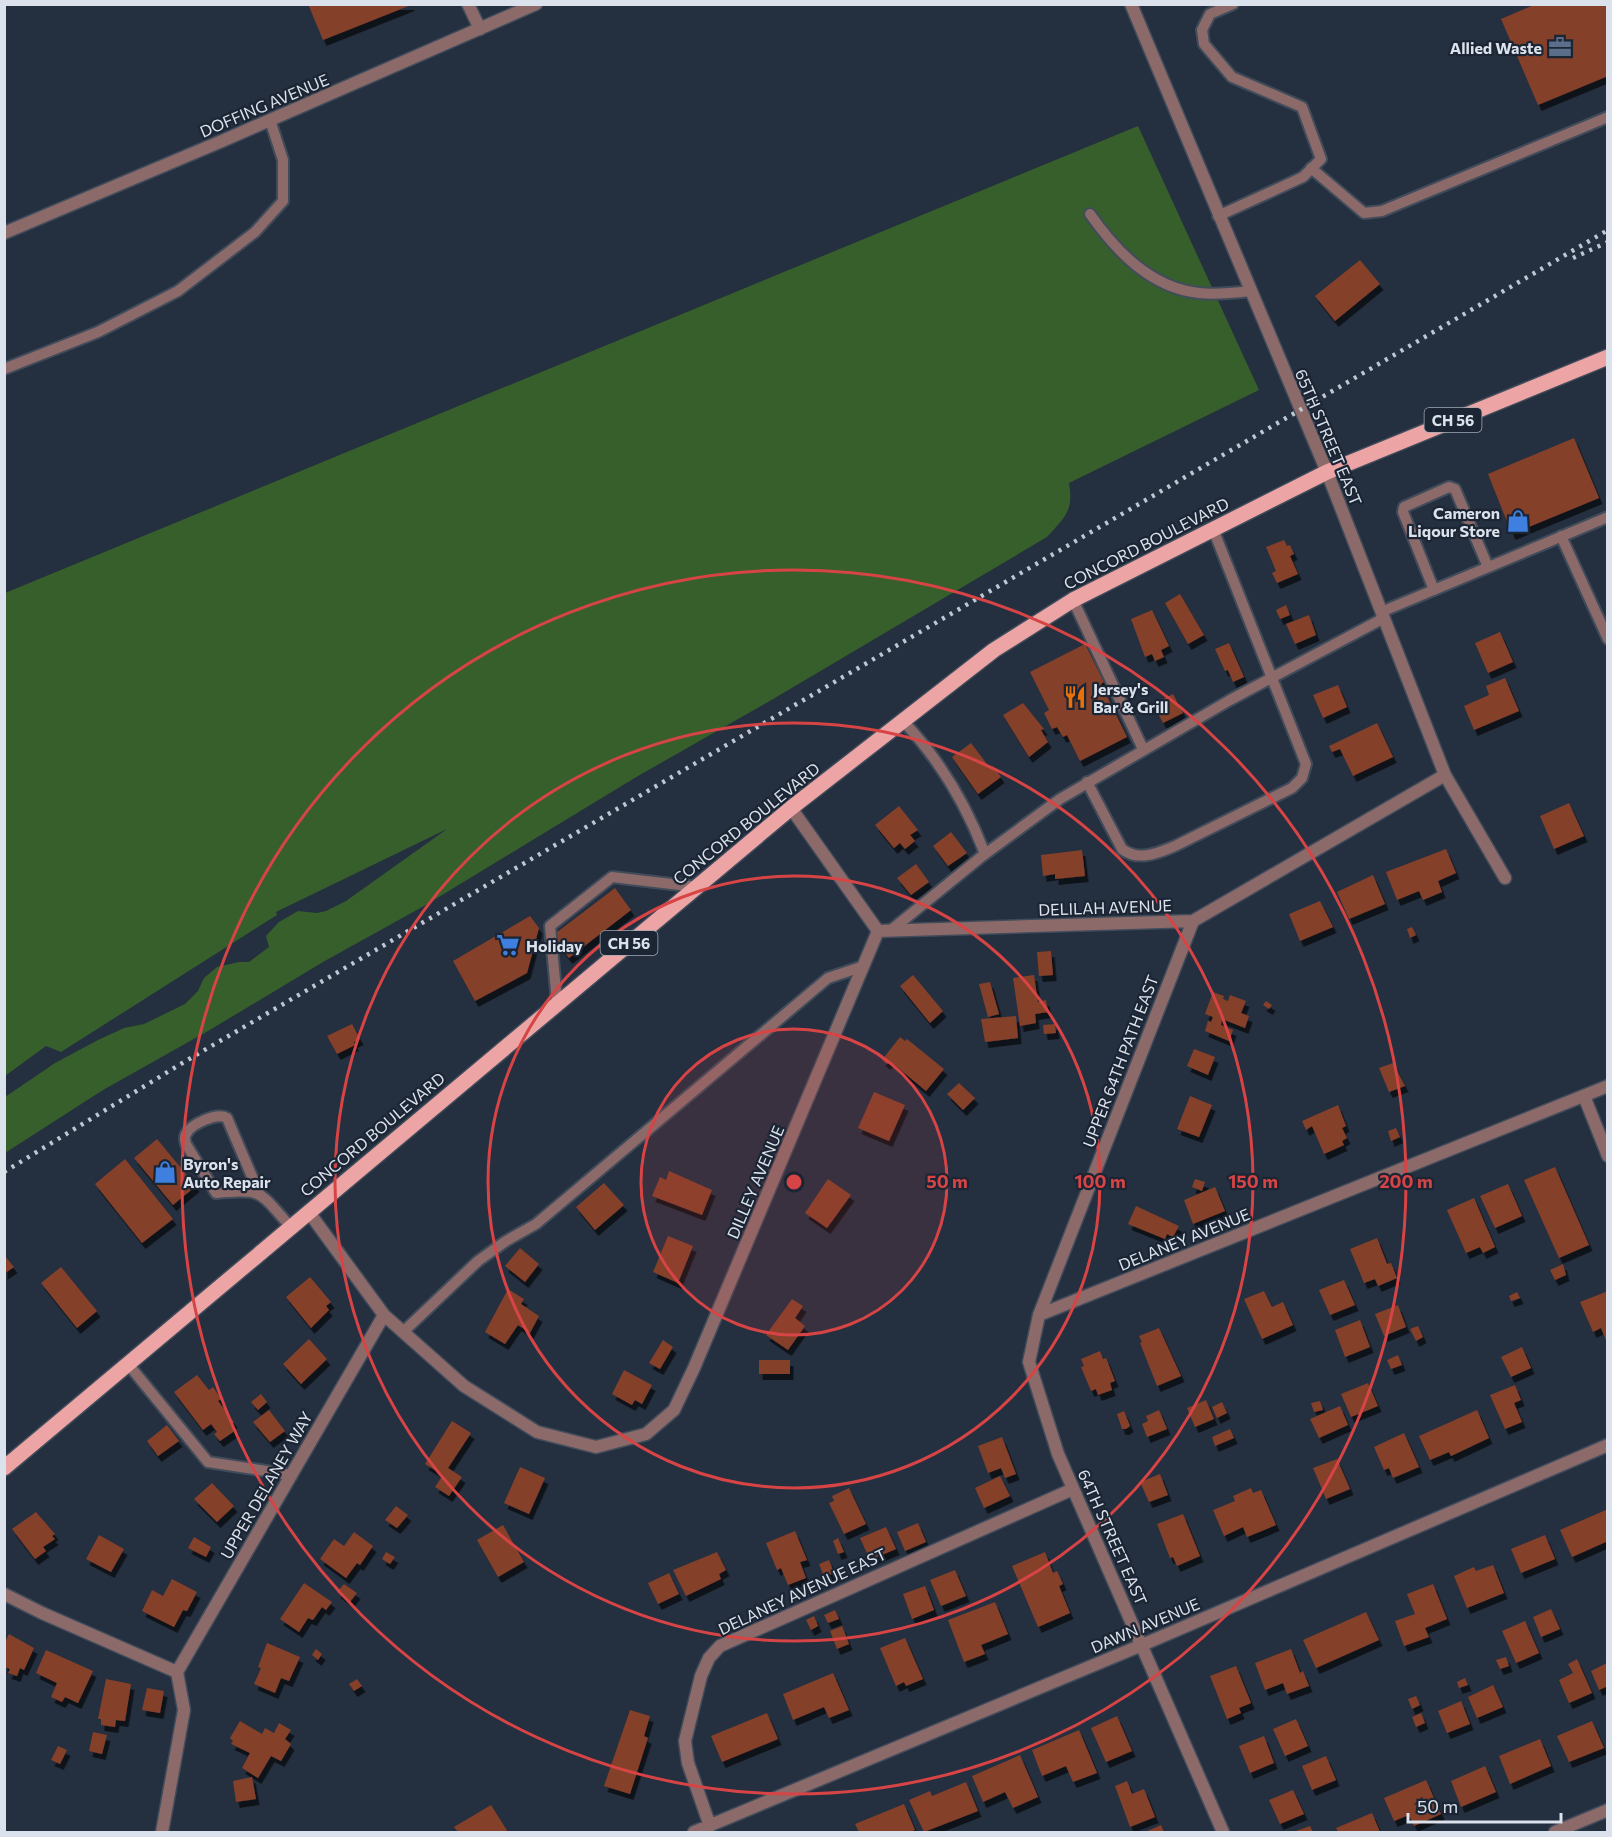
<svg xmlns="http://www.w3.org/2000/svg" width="1612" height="1837" viewBox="0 0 1612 1837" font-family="Commissioner,sans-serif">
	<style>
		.green { fill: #375f2b }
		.building { fill: #853f2b; filter: url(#shadow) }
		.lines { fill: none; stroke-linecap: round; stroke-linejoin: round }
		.service-casing { stroke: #414c5b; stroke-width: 14 }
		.minor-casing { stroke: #414c5b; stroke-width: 15 }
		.tertiary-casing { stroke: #414c5b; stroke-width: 15 }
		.primary-casing { stroke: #414c5b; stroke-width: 18 }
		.service { stroke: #8d6a6a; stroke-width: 10 }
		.minor { stroke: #8d6a6a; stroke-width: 12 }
		.tertiary { stroke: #8d6a6a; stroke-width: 12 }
		.primary { stroke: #eca4a4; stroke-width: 15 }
		.rail { stroke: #bfc7d2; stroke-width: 4.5; stroke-dasharray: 3 6; stroke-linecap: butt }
		.ring { fill: none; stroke: #d74445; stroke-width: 3 }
		.labels { text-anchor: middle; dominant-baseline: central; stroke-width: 4.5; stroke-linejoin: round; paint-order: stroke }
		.shield { fill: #1b2534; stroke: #a1a9b5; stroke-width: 1.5 }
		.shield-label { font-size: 15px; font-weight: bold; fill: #dbe2ec }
		.poi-label { font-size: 16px; font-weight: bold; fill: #dbe2ec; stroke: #1b2534; text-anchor: start }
		.street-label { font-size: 16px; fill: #dbe2ec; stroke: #1b2534 }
		.centre { fill: #d74445; stroke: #1b2534; stroke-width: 3 }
		.ring-label { font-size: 18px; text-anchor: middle; font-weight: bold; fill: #d74445; stroke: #1b2534; stroke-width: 4.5; stroke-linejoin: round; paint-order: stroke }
	</style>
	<defs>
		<filter id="shadow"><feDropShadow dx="3.5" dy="6" stdDeviation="0" flood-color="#0009"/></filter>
	</defs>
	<rect width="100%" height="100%" fill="#242f3f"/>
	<path class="green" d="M1138 126 1259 390 1069 483C1074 511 1065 517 1047 537L768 702 638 776 424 906 323 962 208 1031 103 1090 5 1153V1097L55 1063 98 1040 124 1028 144 1024 185 1004 198 991 204 978 217 967 239 962H249L269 947 266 936 279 922 298 911 317 913 326 911 346 901 447 829 276 912 277 915 61 1052 46 1046 5 1076V593Z"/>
	<path class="building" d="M308 4H411V5L323 40Z
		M1536 4H1608V76L1538 105 1501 19Z
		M1360 260 1380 284 1335 321 1315 296Z
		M1574 438 1599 498 1512 534 1488 474Z
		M1284 540 1287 546 1290 545 1294 554 1290 556 1298 574 1277 583 1272 573 1276 571 1266 547Z
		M1180 594 1204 635 1188 644 1165 603Z
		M1286 605 1290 615 1280 619 1276 610Z
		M1152 610 1169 646 1161 650 1164 657 1155 661 1152 654 1145 657 1131 619Z
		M1309 615 1316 635 1295 644 1286 624Z
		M1500 632 1513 662 1488 673 1475 643Z
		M1229 643 1244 677 1233 682 1228 670 1225 671 1215 649Z
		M1085 644 1104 682 1101 684 1127 737 1080 761 1067 735 1063 737 1057 727 1052 729 1044 713 1049 710 1030 672Z
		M1505 678 1519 711 1474 730 1464 706 1489 695 1486 686Z
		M1338 685 1347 707 1323 718 1313 695Z
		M1173 694 1183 713 1163 723 1153 704Z
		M1023 703 1044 729 1041 730 1048 742 1029 757 1003 715Z
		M1377 723 1393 757 1353 776 1340 749 1332 752 1329 746Z
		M971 743 990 768 993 766 1001 777 978 794 952 757Z
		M1569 803 1584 836 1554 849 1540 816Z
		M899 806 918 830 910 835 915 841 905 849 900 843 894 848 875 825Z
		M951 832 967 853 948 866 933 846Z
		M1446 849 1456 873 1438 881 1442 892 1423 900 1419 891 1397 900 1386 872Z
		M1082 850 1085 876 1055 879V874L1043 876 1041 855Z
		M916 864 929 882 911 895 897 878Z
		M1373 875 1385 904 1349 919 1337 892Z
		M615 888 631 910 569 958 552 936Z
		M1320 901 1333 927 1300 941 1289 914Z
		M530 916 539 928 527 973 475 1001 453 961Z
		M1412 927 1416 935 1410 938 1407 929Z
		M1051 951 1053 975 1039 976 1037 952Z
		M913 975 943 1011 930 1023 900 986Z
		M1034 975 1038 1002 1046 1000 1048 1012 1035 1014 1036 1023 1020 1026 1013 978Z
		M990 982 999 1014 988 1017 979 984Z
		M1213 992 1224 996 1223 999 1228 1001 1230 995 1246 1001 1241 1013 1249 1016 1245 1028 1222 1019 1221 1025 1233 1030 1229 1041 1205 1031 1208 1021 1211 1022 1213 1017 1205 1014Z
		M1266 1001 1272 1005 1269 1009 1263 1005Z
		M1016 1016 1018 1038 985 1042 981 1019Z
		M352 1024 360 1039 354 1042 355 1045 337 1054 327 1036Z
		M1055 1024 1056 1033 1044 1034 1043 1025Z
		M900 1037 905 1041 907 1039 944 1069 926 1091 890 1061 887 1064 882 1060Z
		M1194 1049 1215 1057 1208 1075 1187 1066Z
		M1393 1063 1405 1086 1389 1092 1379 1068Z
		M959 1083 975 1098 963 1110 947 1094Z
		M874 1092 905 1105 889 1141 858 1128Z
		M1190 1096 1212 1105 1199 1137 1177 1129Z
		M1338 1105 1346 1126 1342 1128 1347 1138 1342 1141 1344 1145 1324 1154 1312 1126 1306 1130 1302 1121Z
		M1396 1128 1400 1137 1391 1141 1388 1131Z
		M157 1139 196 1186 173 1205 134 1158Z
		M125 1159 173 1219 142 1243 95 1184Z
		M1555 1167 1589 1245 1559 1258 1524 1180Z
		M669 1171 712 1190 702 1215 652 1196 660 1177 666 1180Z
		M828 1179 851 1195 827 1228 805 1213Z
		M1195 1179 1205 1182 1202 1191 1192 1187Z
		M604 1183 624 1205 595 1230 576 1207Z
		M1508 1184 1522 1216 1495 1228 1480 1196Z
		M1215 1187 1225 1211 1193 1224 1184 1200Z
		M1474 1198 1495 1247 1483 1253 1480 1247 1466 1253 1447 1210Z
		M1136 1206 1179 1226 1173 1237 1167 1234 1165 1239 1128 1224Z
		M668 1236 693 1246 678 1283 653 1272Z
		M1377 1238 1387 1264 1391 1263 1397 1278 1378 1286 1375 1279 1364 1283 1350 1249Z
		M520 1248 539 1264 525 1282 505 1266Z
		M4 1255 14 1267 4 1274Z
		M1563 1264 1566 1275 1555 1280 1550 1270Z
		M61 1267 97 1311 77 1328 41 1283Z
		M310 1277 331 1302 326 1306 329 1310 311 1328 286 1297Z
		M1344 1280 1355 1305 1330 1315 1319 1290Z
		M508 1289 524 1299 521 1304 539 1316 530 1333 518 1325 505 1344 485 1332Z
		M1264 1291 1272 1307 1283 1302 1293 1325 1262 1339 1244 1299Z
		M1608 1291 1607 1343 1601 1328 1593 1332 1580 1302Z
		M1517 1292 1520 1298 1511 1301 1509 1296Z
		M792 1299 803 1306 795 1318 805 1326 788 1350 766 1335Z
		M1398 1305 1406 1327 1384 1336 1375 1314Z
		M1360 1320 1370 1347 1345 1357 1335 1330Z
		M1418 1326 1423 1337 1416 1341 1410 1329Z
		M1159 1328 1181 1376 1157 1386 1140 1343 1142 1342 1139 1336Z
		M309 1339 327 1359 301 1384 283 1364Z
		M663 1340 673 1347 660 1369 649 1363Z
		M1522 1347 1531 1368 1511 1377 1501 1357Z
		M1100 1351 1103 1359 1106 1358 1115 1381 1110 1383 1112 1390 1098 1395 1096 1389 1091 1391 1081 1367 1084 1366 1081 1359Z
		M1398 1355 1402 1365 1391 1369 1387 1360Z
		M759 1360H790V1374H759Z
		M624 1370 652 1385 642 1404 635 1400 632 1405 612 1394Z
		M197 1375 209 1390 213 1387 221 1399 218 1401 234 1422 231 1424 236 1430 220 1441 214 1434 217 1432 211 1424 203 1430 174 1392Z
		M1368 1383 1378 1406 1351 1417 1341 1394Z
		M1515 1385 1521 1400 1514 1403 1522 1422 1505 1429 1490 1395Z
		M261 1394 267 1402 258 1410 251 1402Z
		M1206 1400 1214 1419 1195 1427 1187 1408Z
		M1320 1401 1323 1410 1314 1412 1311 1403Z
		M1222 1402 1227 1413 1217 1418 1212 1407Z
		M1340 1406 1348 1425 1319 1438 1310 1419Z
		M269 1410 285 1431 270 1442 253 1422Z
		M1159 1410 1167 1429 1147 1437 1142 1424 1148 1421 1146 1416Z
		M1477 1410 1489 1438 1451 1456 1449 1452 1430 1460 1419 1436Z
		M1124 1411 1130 1426 1126 1429H1122L1117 1414Z
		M452 1421 471 1433 448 1468 462 1477 449 1496 435 1487 443 1475 425 1464Z
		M167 1425 179 1441 158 1456 147 1441Z
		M1230 1429 1234 1438 1215 1446 1212 1437Z
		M1404 1433 1419 1467 1393 1478 1389 1468 1384 1470 1374 1447Z
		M1002 1437 1016 1474 1005 1478 1001 1468 988 1473 978 1446Z
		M1337 1459 1350 1489 1326 1499 1313 1468Z
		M520 1467 545 1478 529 1514 504 1503Z
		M1160 1474 1168 1495 1149 1502 1140 1482Z
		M1000 1476 1010 1496 984 1508 975 1488Z
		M212 1483 234 1506 217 1522 194 1499Z
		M849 1488 866 1524 844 1534 829 1503 834 1501 832 1496Z
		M1251 1488 1253 1493 1261 1490 1276 1525 1247 1537 1243 1527 1224 1536 1213 1510 1235 1501 1233 1496Z
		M396 1506 408 1515 397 1528 385 1520Z
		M1608 1509V1541L1572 1557 1560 1530Z
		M36 1512 55 1534 52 1536 55 1539 43 1547 46 1551 35 1559 12 1529Z
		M1183 1514 1200 1556 1177 1566 1173 1557 1170 1558 1157 1524Z
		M918 1523 926 1542 905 1551 897 1532Z
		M503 1525 524 1562 498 1577 477 1540Z
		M886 1527 896 1549 870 1560 860 1538Z
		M795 1531 807 1560 800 1562 806 1578 788 1585 781 1568 777 1570 766 1543Z
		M354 1532 373 1546 360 1565 357 1563 346 1578 320 1559 334 1539 344 1546Z
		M99 1535 124 1549 111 1572 86 1559Z
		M1545 1535 1555 1559 1521 1573 1511 1549Z
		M194 1537 211 1547 206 1557 188 1548Z
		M838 1538 844 1552 838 1554 833 1541Z
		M386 1552 395 1557 390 1564 382 1559Z
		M717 1552 726 1570 719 1574 721 1579 686 1596 673 1570Z
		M1045 1552 1053 1573 1057 1571 1063 1584 1059 1586 1070 1613 1038 1627 1012 1566Z
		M829 1560 834 1573 824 1577 819 1564Z
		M1493 1565 1504 1593 1467 1608 1454 1576 1474 1567 1476 1571Z
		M955 1570 966 1596 941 1606 930 1580Z
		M669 1573 679 1594 658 1604 648 1583Z
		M172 1579 197 1592 187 1611 183 1610 174 1627 142 1611 152 1590 163 1596Z
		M304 1583 332 1602 326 1610 322 1607 313 1620 308 1618 299 1632 280 1619Z
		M344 1584 357 1593 350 1602 337 1592Z
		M1433 1584 1447 1619 1425 1628 1429 1637 1404 1646 1395 1621 1415 1614 1407 1594Z
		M925 1586 934 1610 912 1619 903 1594Z
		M995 1602 1008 1634 981 1645 985 1654 964 1662 948 1620Z
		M1551 1609 1560 1629 1541 1637 1533 1617Z
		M835 1610 839 1619 828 1623 824 1615Z
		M1366 1612 1379 1640 1316 1668 1303 1640Z
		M814 1616 818 1626 811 1630 806 1620Z
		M1525 1621 1539 1653 1516 1663 1502 1631Z
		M842 1626 849 1644 837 1649 830 1631Z
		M9 1634 34 1648 24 1670 20 1668 17 1676 8 1673 10 1669 4 1667V1644Z
		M905 1638 923 1679 906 1686 904 1682 896 1686 880 1648Z
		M267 1643 300 1657 289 1681 281 1678 275 1693 254 1684 261 1668 258 1667Z
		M316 1649 322 1654 318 1660 312 1655Z
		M1291 1649 1300 1673 1303 1671 1309 1686 1287 1694 1283 1683 1265 1690 1255 1663Z
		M46 1650 93 1671 78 1703 65 1697 62 1702 51 1697 57 1683 36 1673Z
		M1506 1657 1509 1666 1500 1669 1496 1660Z
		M1577 1659 1592 1693 1569 1703 1559 1680 1573 1673 1568 1664Z
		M1607 1663 1608 1686 1599 1690 1591 1671Z
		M1236 1666 1251 1703 1239 1708 1241 1713 1227 1719 1210 1676Z
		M833 1673 849 1710 829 1718 824 1707 793 1720 783 1694Z
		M1465 1678 1468 1685 1459 1688 1457 1682Z
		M106 1679 131 1684 125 1721 116 1720 115 1727 101 1725V1719H98Z
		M357 1679 362 1686 354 1691 349 1684Z
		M1493 1685 1503 1707 1477 1718 1468 1697Z
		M147 1688 164 1691 160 1713 142 1710Z
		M1416 1696 1420 1705 1412 1709 1408 1699Z
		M1461 1701 1470 1724 1447 1733 1438 1711Z
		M630 1710 650 1716 644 1736 648 1738 630 1794 604 1786Z
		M767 1713 778 1739 722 1762 711 1736Z
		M1421 1713 1425 1723 1416 1727 1412 1717Z
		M1117 1716 1132 1751 1106 1762 1091 1728Z
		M1296 1719 1308 1746 1285 1756 1273 1729Z
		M240 1721 262 1734 265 1728 274 1733 279 1723 291 1730 285 1739 291 1744 281 1761 271 1756 258 1778 242 1768 250 1753 231 1744 233 1741 230 1738Z
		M1592 1721 1604 1748 1569 1762 1557 1736Z
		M1079 1730 1097 1773 1073 1782 1066 1766 1042 1776 1032 1750Z
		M93 1732 107 1735 102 1754 89 1751Z
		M1264 1736 1274 1763 1250 1773 1239 1746Z
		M1540 1739 1551 1766 1510 1784 1499 1756Z
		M58 1746 67 1750 60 1764 51 1760Z
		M1020 1755 1038 1797 1013 1808 1005 1792 983 1802 972 1776Z
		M1326 1756 1336 1780 1312 1790 1302 1766Z
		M1485 1766 1496 1792 1461 1807 1451 1781Z
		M252 1777 256 1799 236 1802 233 1781Z
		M1426 1780 1441 1814 1414 1826 1409 1815 1394 1821 1384 1798Z
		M1127 1781 1132 1794 1144 1789 1155 1817 1130 1827 1115 1786Z
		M966 1782 978 1811 924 1832 909 1800 930 1791 932 1796Z
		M1293 1790 1304 1814 1280 1824 1269 1800Z
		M904 1804 915 1830 909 1832H859L855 1824Z
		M491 1805 508 1832H458L454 1827Z
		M1372 1813 1380 1832H1338L1336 1828Z
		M1161 1825 1164 1832H1145Z
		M1310 1826 1313 1832H1293Z"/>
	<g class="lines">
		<g class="service-casing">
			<path id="service" d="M1311 168 1364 213 1382 211 1608 117
				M1090 214C1116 251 1151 288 1199 293 1216 295 1233 293 1250 291
				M1218 216 1303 177 1321 159 1302 107 1232 77 1204 44 1202 30 1210 14 1233 4
				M4 369 98 332 178 291 255 232 283 201V160L270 120
				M1561 536 1608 639
				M1434 590 1403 512 1404 507 1449 487 1455 489 1488 567
				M1073 600 1143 749
				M1381 612 1608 517
				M903 721C940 760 966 804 985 854
				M1087 782 1122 849C1138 862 1158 853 1175 846L1292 788 1302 778 1306 764 1213 529
				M890 931 981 857 1060 799 1230 700 1384 618
				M557 1002 550 926 612 877 697 887
				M259 1193 227 1118C217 1112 191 1124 186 1134 184 1138 185 1140 186 1144L216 1193C264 1188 259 1192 290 1226
				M403 1332 478 1261 506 1241 536 1224 828 978 864 966
				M128 1364 208 1462 292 1475"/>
		</g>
		<g class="minor-casing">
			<path id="minor" d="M468 4 480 29
				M1131 4 1327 472 1445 775 1505 878
				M4 233 222 141 536 4
				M791 808 878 931 1193 921 1445 775
				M1193 921 1039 1315 1029 1362 1058 1454 1223 1832
				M1584 1096 1608 1156
				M308 1211 384 1315 464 1386 537 1432 596 1447 646 1434 674 1410 694 1368 878 931
				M1039 1315 1608 1086
				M4 1594 42 1613 177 1672
				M177 1672 384 1315
				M710 1826 688 1763 685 1741 701 1676 709 1658 720 1646 1073 1489
				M162 1832 184 1710 177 1672
				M694 1832 1142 1645 1608 1445"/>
		</g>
		<g class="tertiary-casing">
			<path id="tertiary" d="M1555 1832 1608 1810"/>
		</g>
		<g class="primary-casing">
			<path id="primary" d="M4 1468 791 808 994 650 1073 600 1327 472 1608 357"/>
		</g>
		<use href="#service" class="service"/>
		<use href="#minor" class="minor"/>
		<use href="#tertiary" class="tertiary"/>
		<use href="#primary" class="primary"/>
		<path class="rail" d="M1573 258 1608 242
			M4 1172 184 1062 1608 230"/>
	</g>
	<circle cx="794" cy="1182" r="153" fill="#d74445" fill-opacity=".12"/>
	<g class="ring">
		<circle cx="794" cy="1182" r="153"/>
		<circle cx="794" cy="1182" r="306"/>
		<circle cx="794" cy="1182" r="459"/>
		<circle cx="794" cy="1182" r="612"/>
	</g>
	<defs>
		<g id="office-bare" transform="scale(1.8)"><path d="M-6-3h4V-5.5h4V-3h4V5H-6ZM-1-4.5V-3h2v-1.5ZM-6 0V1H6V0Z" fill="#5c6f8a" stroke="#1b2534" stroke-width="2.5" paint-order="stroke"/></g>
		<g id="shop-bare" transform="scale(1.8)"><path d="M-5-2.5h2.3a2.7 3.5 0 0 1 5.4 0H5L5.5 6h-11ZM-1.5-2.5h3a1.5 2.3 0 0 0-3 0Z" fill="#3f7fe0" stroke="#1b2534" stroke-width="2.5" paint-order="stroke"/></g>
		<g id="restaurant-bare" transform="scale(1.8)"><path d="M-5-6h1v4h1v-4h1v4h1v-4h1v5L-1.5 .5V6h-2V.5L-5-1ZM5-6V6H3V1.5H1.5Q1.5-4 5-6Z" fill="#e8710a" stroke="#1b2534" stroke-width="2.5" paint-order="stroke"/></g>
		<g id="supermarket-bare" transform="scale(1.8)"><path d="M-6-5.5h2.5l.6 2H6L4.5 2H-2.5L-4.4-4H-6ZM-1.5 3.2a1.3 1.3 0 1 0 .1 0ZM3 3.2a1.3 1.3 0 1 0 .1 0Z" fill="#3f7fe0" stroke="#1b2534" stroke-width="2.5" paint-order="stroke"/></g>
	</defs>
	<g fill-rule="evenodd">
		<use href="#office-bare" x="1560" y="47"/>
		<use href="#shop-bare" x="1518" y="521"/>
		<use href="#restaurant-bare" x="1075" y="697"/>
		<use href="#supermarket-bare" x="508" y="945"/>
		<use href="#shop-bare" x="165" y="1172"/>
	</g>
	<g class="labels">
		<g class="shield">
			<rect x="1424.5" y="408" width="57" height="24" rx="4.5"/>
			<rect x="600.5" y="931" width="57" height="24" rx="4.5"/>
		</g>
		<g class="shield-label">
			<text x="1453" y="420">CH 56</text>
			<text x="629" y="943">CH 56</text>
		</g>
		<g class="poi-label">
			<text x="1542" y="47" text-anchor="end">Allied Waste</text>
			<text x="1500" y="512" text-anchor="end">Cameron<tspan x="1500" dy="18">Liqour Store</tspan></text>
			<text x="1093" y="688">Jersey's<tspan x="1093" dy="18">Bar &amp; Grill</tspan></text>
			<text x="526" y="945">Holiday</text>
			<text x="183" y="1163">Byron's<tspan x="183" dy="18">Auto Repair</tspan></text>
		</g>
		<g class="street-label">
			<text transform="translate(264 105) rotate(-23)">DOFFING AVENUE</text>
			<text transform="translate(1329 437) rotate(67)">65TH STREET EAST</text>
			<text transform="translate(1146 543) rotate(-27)">CONCORD BOULEVARD</text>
			<text transform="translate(746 823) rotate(-39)">CONCORD BOULEVARD</text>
			<text transform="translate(1105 907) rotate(-2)">DELILAH AVENUE</text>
			<text transform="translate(1120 1061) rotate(-69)">UPPER 64TH PATH EAST</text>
			<text transform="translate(372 1134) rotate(-40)">CONCORD BOULEVARD</text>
			<text transform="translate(755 1182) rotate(-67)">DILLEY AVENUE</text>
			<text transform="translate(1184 1239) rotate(-22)">DELANEY AVENUE</text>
			<text transform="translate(266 1485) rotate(-60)">UPPER DELANEY WAY</text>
			<text transform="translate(1113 1537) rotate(66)">64TH STREET EAST</text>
			<text transform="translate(802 1591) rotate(-25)">DELANEY AVENUE EAST</text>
			<text transform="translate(1145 1625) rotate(-23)">DAWN AVENUE</text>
		</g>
	</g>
	<circle cx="794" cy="1182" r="9" class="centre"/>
	<g class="ring-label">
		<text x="947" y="1188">50 m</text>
		<text x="1100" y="1188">100 m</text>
		<text x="1253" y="1188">150 m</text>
		<text x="1406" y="1188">200 m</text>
	</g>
	<rect width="1612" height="1837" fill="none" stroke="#dbe2ec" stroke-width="12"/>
	<path d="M1408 1813v9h153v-9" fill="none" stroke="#dbe2ec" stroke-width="3"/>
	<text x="1417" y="1813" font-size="18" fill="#dbe2ec" stroke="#1b2534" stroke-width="4.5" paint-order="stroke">50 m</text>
</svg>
